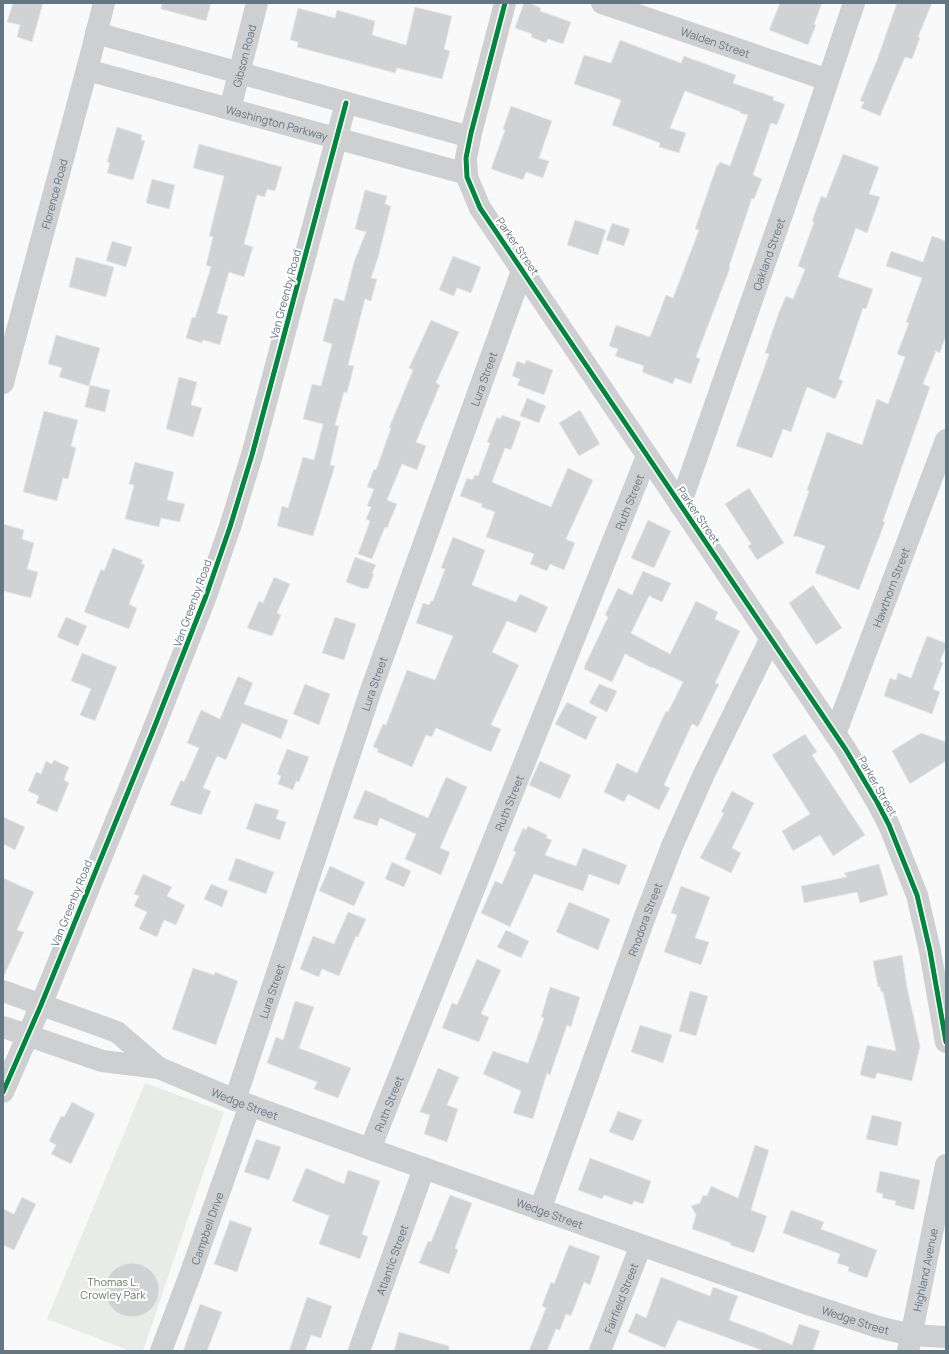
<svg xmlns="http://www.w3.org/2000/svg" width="949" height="1354" viewBox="0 0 949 1354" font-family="Manrope,sans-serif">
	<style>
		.green { fill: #e8ebe6 }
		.building { fill: #d0d2d3; stroke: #e8e8e8 }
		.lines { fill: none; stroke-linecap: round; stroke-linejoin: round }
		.minor { stroke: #cecfd0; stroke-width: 22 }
		.cycleway-casing { stroke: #fff; stroke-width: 8 }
		.cycleway { stroke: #00873e; stroke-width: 5 }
		.labels { text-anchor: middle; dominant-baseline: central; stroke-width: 4; stroke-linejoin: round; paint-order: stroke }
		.street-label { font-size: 11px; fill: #657683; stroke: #fff }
		.park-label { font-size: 11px; fill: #687a64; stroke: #fff }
	</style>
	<rect width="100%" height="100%" fill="#f9f9f9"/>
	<path class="green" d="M145 1083 224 1112 143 1351H130L47 1319Z"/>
	<path class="building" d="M13 3H43L32 42 17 37 20 25 7 22Z
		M162 3H211L206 21 161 9Z
		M524 3H529L541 8 540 11 571 22 563 44 548 39 546 43 531 37 532 34 515 28Z
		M780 3H822L814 24 816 25 808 45 769 30Z
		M897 3H932L918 37 920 38 912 59 905 57 880 116 861 108 864 102 860 101 877 60Z
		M415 7 452 16 444 49 450 51 442 79 397 68 395 73 297 47 298 42 290 40 298 8 335 18 337 10 375 21 372 35 406 45Z
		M620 40 681 63 684 56 736 75 733 83 774 97 773 100 785 104 777 125 771 123 753 175 762 179 754 199 752 198 729 267 730 268 696 357 700 359 691 384 675 378 673 384 642 372 644 366 615 356 618 349 609 346 616 325 650 337 666 295 673 298 699 230 695 229 717 165 718 166 720 162 730 166 748 115 740 113 741 112 685 91 670 128 686 133 679 153 659 147 660 143 612 125 621 100 574 84 584 55 611 63Z
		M511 106 552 121 539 158 549 161 543 178 526 172 523 180 491 169 505 130 503 129Z
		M117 127 142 135 141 140 145 141 133 180 107 173 110 163 107 162Z
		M199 144 282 167 275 191 267 189 265 197 257 195 244 244 253 247 244 277 229 272 217 313 228 316 220 345 203 340 202 343 186 338 192 317 195 318 211 267 206 265 213 237 209 236 224 176 193 168Z
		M843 154 879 167 869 194 880 197 867 233 856 228 838 277 873 289 866 309 863 308 839 379 843 381 835 399 807 387 791 432 783 429 772 458 736 446 769 354 765 353 779 312 786 296 793 299 805 269 798 266 814 222 812 221 821 196 826 198Z
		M152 179 175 185 169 209 146 203Z
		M365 190 387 196 385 204 391 206 378 258 371 278 377 279 371 301 365 299 348 365 354 366 347 393 344 392 335 425 339 426 330 465 335 466 313 536 277 526 282 506 288 508 303 457 314 460 323 424 303 419 312 384 321 386 332 344 323 341 334 298 344 301 354 262 366 232 355 229Z
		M575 220 606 230 598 255 567 245Z
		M612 223 630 229 624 246 606 240Z
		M932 236 946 241V335L940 353 936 351 923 384 930 387 883 521 885 522 859 590 815 573 825 546 796 536 793 537 809 491 807 490 827 432 862 445 877 399 888 404 905 357 897 354 909 323 906 322 922 278 886 266 891 251 923 262Z
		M112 241 132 247 126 267 106 261Z
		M453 256 481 267 471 293 457 288 454 296 439 290Z
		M76 257 114 267 106 297 69 287Z
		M431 320 459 332 436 383 440 385 416 442 426 446 417 470 402 464 387 500 397 504 387 528 385 527 372 559 358 554 370 521 366 519 371 507 367 506 374 489 367 487 374 469 376 470 391 428H389L413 370 409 368Z
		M56 335 100 348 89 386 59 377 62 368 48 364Z
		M526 360 553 370 544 395 517 385 520 379 512 376 517 361 525 364Z
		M179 377 197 382 191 405 202 408 193 437 166 429Z
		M90 385 110 390 105 412 85 407Z
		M527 398 546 406 539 423 520 416Z
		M580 410 600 444 579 456 559 423Z
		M44 411 78 420 71 446 76 448 68 479 63 478 57 501 23 492Z
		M502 415 521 422 511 450 505 448 492 482 551 507 568 468 593 480 566 539 575 543 564 570 550 564 547 571 530 564 534 554 486 537 495 512 481 507 482 504 460 496 467 478 472 480 475 475 478 476 490 443 487 442 497 417 500 419Z
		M135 462 174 472 167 500 185 504 180 522 161 518 159 527 125 519 134 485 129 484Z
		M749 488 784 543 757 560 748 546 751 544 725 504Z
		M648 520 671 531 654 568 631 558Z
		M3 524 24 530 22 539 34 543 27 569 38 572 31 598 3 591Z
		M453 537 485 550 472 585 516 602 520 594 548 607 536 633 507 621 492 652 519 665 491 725 501 729 491 752 436 728 432 737 426 735 412 767 377 752 378 749 373 747 383 724 386 725 407 670 435 680 453 636 416 623 423 603 429 605 431 601H433L445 569 441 568Z
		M113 548 143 560 141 563 145 565 129 604 137 608 129 629 84 612 101 569 104 571Z
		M355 557 376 565 372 573 374 574 368 589 365 588 364 589 346 582Z
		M643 571 671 583 662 602 649 596 631 633 670 654 696 601 718 612 715 619 740 631 715 683 719 684 698 727 692 724 664 785 670 788 659 810 628 794 624 802 604 792 617 763 637 773 666 711 668 712 683 682 652 667V668L625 654 612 682 584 669 585 665 608 617 605 615 618 588 632 595Z
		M274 577 290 584 277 613 281 615 272 636 247 628 259 601 263 603Z
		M813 585 842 628 816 645 789 603Z
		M66 617 87 626 78 646 57 637Z
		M335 617 356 624 344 660 322 653Z
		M927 636 946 643V647L940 661 943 663 933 689 940 692 932 714 884 696 890 678 896 680 898 673 911 678Z
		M82 653 117 667 95 721 80 715 91 689 71 681Z
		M238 676 253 683 244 704 288 720 281 739 242 723 226 760 217 756 203 788 211 791 201 815 170 805 181 780 184 782 199 748 187 743 201 710 220 719Z
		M305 684 330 694 319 725 293 714Z
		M599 684 617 691 607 712 589 703Z
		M567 702 597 717 586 740 555 724Z
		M921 733 946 742V761L910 784 892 751Z
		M805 734 817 752 812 755 865 835 833 856 820 835 793 851 782 831 810 814 772 755Z
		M287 749 309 757 299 782 296 781 293 790 278 784 281 776 277 774Z
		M54 760 69 767 64 780 69 783 57 812 36 803 39 796 28 791 36 772 41 774 46 761 52 764Z
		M540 761 571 775 560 799 529 785Z
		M446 777 467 787 440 848 450 852 441 875 405 859 416 834 380 818 377 826 353 818 365 790 387 799V800L428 818Z
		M732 791 754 803 732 848 741 853 731 873 700 858 724 813 721 812Z
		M255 803 279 810 276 819 286 822 280 840 246 829Z
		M3 817 25 827 15 850 3 844Z
		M528 826 547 835 546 838 552 840 545 855 576 866 583 848 627 865 619 885 589 874 583 891 534 874 510 927 481 913 495 881 502 884 516 852 513 851 523 828 526 830Z
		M236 858 274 872 266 894 228 880Z
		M392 862 411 871 404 887 385 879Z
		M879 864 888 895 860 903 857 892 804 903 801 886 847 877 844 873Z
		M330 866 365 882 354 906 319 891Z
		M143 874 172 887 167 896 185 905 176 925 164 920 157 937 139 929 147 912 134 906 139 896 134 894Z
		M3 878 34 892 17 930 24 932 3 978Z
		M211 884 228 891 222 907 204 899Z
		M681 886 710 897 695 938 709 942 701 965 664 952 677 915 671 913Z
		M569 902 610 919 598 950 556 932Z
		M348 912 366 919 358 937 356 936 339 976 322 969 319 977 300 969 313 936 334 944Z
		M506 930 529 941 521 958 497 947Z
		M902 955 907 987 920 1046 912 1081 877 1073 875 1079 860 1075 867 1045 896 1051 883 992H881L880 987H878L873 961Z
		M477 959 501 970 481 1014 489 1017 479 1042 442 1028 452 1003 457 1005Z
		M193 968 214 975 215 972 238 981 216 1045 172 1029Z
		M550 987 580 997 571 1027 567 1025 550 1075 547 1073 533 1119 513 1113 521 1091 483 1074 493 1051 528 1063 544 1018 541 1017Z
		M690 991 708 996 696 1036 679 1031Z
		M295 1001 314 1007 299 1048 351 1068 338 1098 314 1089 317 1082 267 1063 276 1037 283 1040Z
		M640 1025 672 1035 663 1063 631 1052Z
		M438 1068 459 1077 447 1105 458 1109 447 1142 424 1134 430 1115 420 1112Z
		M72 1102 95 1114 71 1164 51 1154 56 1145 49 1141 61 1116 64 1117Z
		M618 1111 642 1120 633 1141 609 1132Z
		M872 1115 902 1122 897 1146 866 1139Z
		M256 1139 281 1147 269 1180 244 1172Z
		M755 1145 769 1150 751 1210 767 1216 754 1253 730 1245 731 1243 692 1229 696 1215 691 1206 700 1203 703 1195 707 1196 711 1186 738 1198Z
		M590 1158 651 1181 643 1204 634 1201 632 1205 604 1195 602 1199 578 1190Z
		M306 1168 344 1184 348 1170 380 1181 362 1234 368 1237 360 1259 319 1244 329 1216 292 1201Z
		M880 1171 920 1180 914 1210 895 1205 896 1201 882 1198 883 1194 876 1192Z
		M450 1195 472 1203 455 1248 458 1250 449 1274 419 1263 428 1241 431 1242Z
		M22 1197 36 1204 14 1250 3 1245V1209L14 1214Z
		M791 1210 824 1222 821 1229 877 1250 867 1278 848 1271 849 1267 837 1263 840 1254 783 1233Z
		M230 1220 252 1228 237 1272 214 1264Z
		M569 1245 600 1256 590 1285 584 1282 571 1316 566 1314 560 1330 556 1329 547 1351H529L546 1308 542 1306 551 1282 554 1284Z
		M105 1290a27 27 0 1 1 54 0a27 27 0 1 1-54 0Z
		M661 1277 710 1296 713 1287 738 1296 729 1320 764 1333 792 1345 799 1324 820 1331 813 1351H764L678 1320 665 1348 628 1332 636 1313 646 1318Z
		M307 1297 332 1306 321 1338 311 1335 305 1351H289Z
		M200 1304 222 1312 207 1351H183Z
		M399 1332 449 1346V1351H394Z"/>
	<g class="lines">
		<g class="minor">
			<path d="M505 3 471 133 466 158 467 177 480 208 846 750 877 802 889 825 917 895 930 951 946 1042"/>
			<path id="s1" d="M602 3 828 80"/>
			<path d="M96 33 470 137"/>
			<path id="s2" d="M87 70 467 174"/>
			<path id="s3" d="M230 109 257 3"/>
			<path id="s4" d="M3 383 90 58 104 3"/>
			<path id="s5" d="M680 505 808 140 854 3"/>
			<path id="s6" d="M835 734 946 440"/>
			<path d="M3 991 117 1032 159 1068"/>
			<path id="s7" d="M3 1027 102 1061 159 1068 235 1100 370 1149 802 1302 878 1327 911 1335 946 1337"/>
			<path d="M3 1092 41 1005 152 733 206 596 230 527 252 455 346 103"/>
			<path id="s8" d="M235 1100 371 690 522 271"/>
			<path id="s9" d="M370 1149 647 456"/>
			<path id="s10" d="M540 1210 644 919 672 846 704 774 771 638"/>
			<path id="s11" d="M161 1351 190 1275 250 1105"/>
			<path id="s12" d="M359 1351 424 1168"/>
			<path id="s13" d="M600 1351 641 1245"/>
			<path id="s14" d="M908 1351 946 1165"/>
		</g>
		<g class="cycleway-casing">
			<path id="cycleway" d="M505 3 471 133 466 158 467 177 480 208 846 750 877 802 889 825 917 895 930 951 946 1042
				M3 1092 41 1005 152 733 206 596 230 527 252 455 346 103"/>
		</g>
		<use href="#cycleway" class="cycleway"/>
	</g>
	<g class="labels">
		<g class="street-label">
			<text stroke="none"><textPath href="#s1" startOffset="120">Walden Street</textPath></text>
			<text stroke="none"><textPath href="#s3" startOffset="55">Gibson Road</textPath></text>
			<text stroke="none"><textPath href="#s2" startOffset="197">Washington Parkway</textPath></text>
			<text stroke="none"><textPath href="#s4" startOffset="196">Florence Road</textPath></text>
			<text transform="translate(518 246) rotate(56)">Parker Street</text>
			<text stroke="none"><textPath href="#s5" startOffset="266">Oakland Street</textPath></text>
			<text transform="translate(285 294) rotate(-75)">Van Greenby Road</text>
			<text stroke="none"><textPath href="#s8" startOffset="763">Lura Street</textPath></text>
			<text stroke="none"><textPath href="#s9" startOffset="697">Ruth Street</textPath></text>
			<text transform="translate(699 515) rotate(56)">Parker Street</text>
			<text stroke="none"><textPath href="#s6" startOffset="157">Hawthorn Street</textPath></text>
			<text transform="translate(192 603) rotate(-70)">Van Greenby Road</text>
			<text stroke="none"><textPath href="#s8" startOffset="439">Lura Street</textPath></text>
			<text transform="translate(878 786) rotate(60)">Parker Street</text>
			<text stroke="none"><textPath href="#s9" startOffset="373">Ruth Street</textPath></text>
			<text transform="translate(71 903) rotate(-68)">Van Greenby Road</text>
			<text stroke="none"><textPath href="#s10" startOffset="309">Rhodora Street</textPath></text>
			<text stroke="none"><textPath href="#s8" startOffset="115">Lura Street</textPath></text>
			<text stroke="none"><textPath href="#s7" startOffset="255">Wedge Street</textPath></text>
			<text stroke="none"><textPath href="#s9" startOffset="49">Ruth Street</textPath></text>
			<text stroke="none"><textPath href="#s7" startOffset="579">Wedge Street</textPath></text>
			<text stroke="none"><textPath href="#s11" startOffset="131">Campbell Drive</textPath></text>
			<text stroke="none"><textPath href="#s12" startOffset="97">Atlantic Street</textPath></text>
			<text stroke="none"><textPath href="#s14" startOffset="83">Highland Avenue</textPath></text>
			<text stroke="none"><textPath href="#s13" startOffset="57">Fairfield Street</textPath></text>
			<text stroke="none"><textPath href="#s7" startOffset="903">Wedge Street</textPath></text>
		</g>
		<g class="park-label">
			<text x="113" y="1281">Thomas L.<tspan x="113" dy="13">Crowley Park</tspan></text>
		</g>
	</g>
	<rect width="949" height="1354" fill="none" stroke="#657683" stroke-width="8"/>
</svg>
